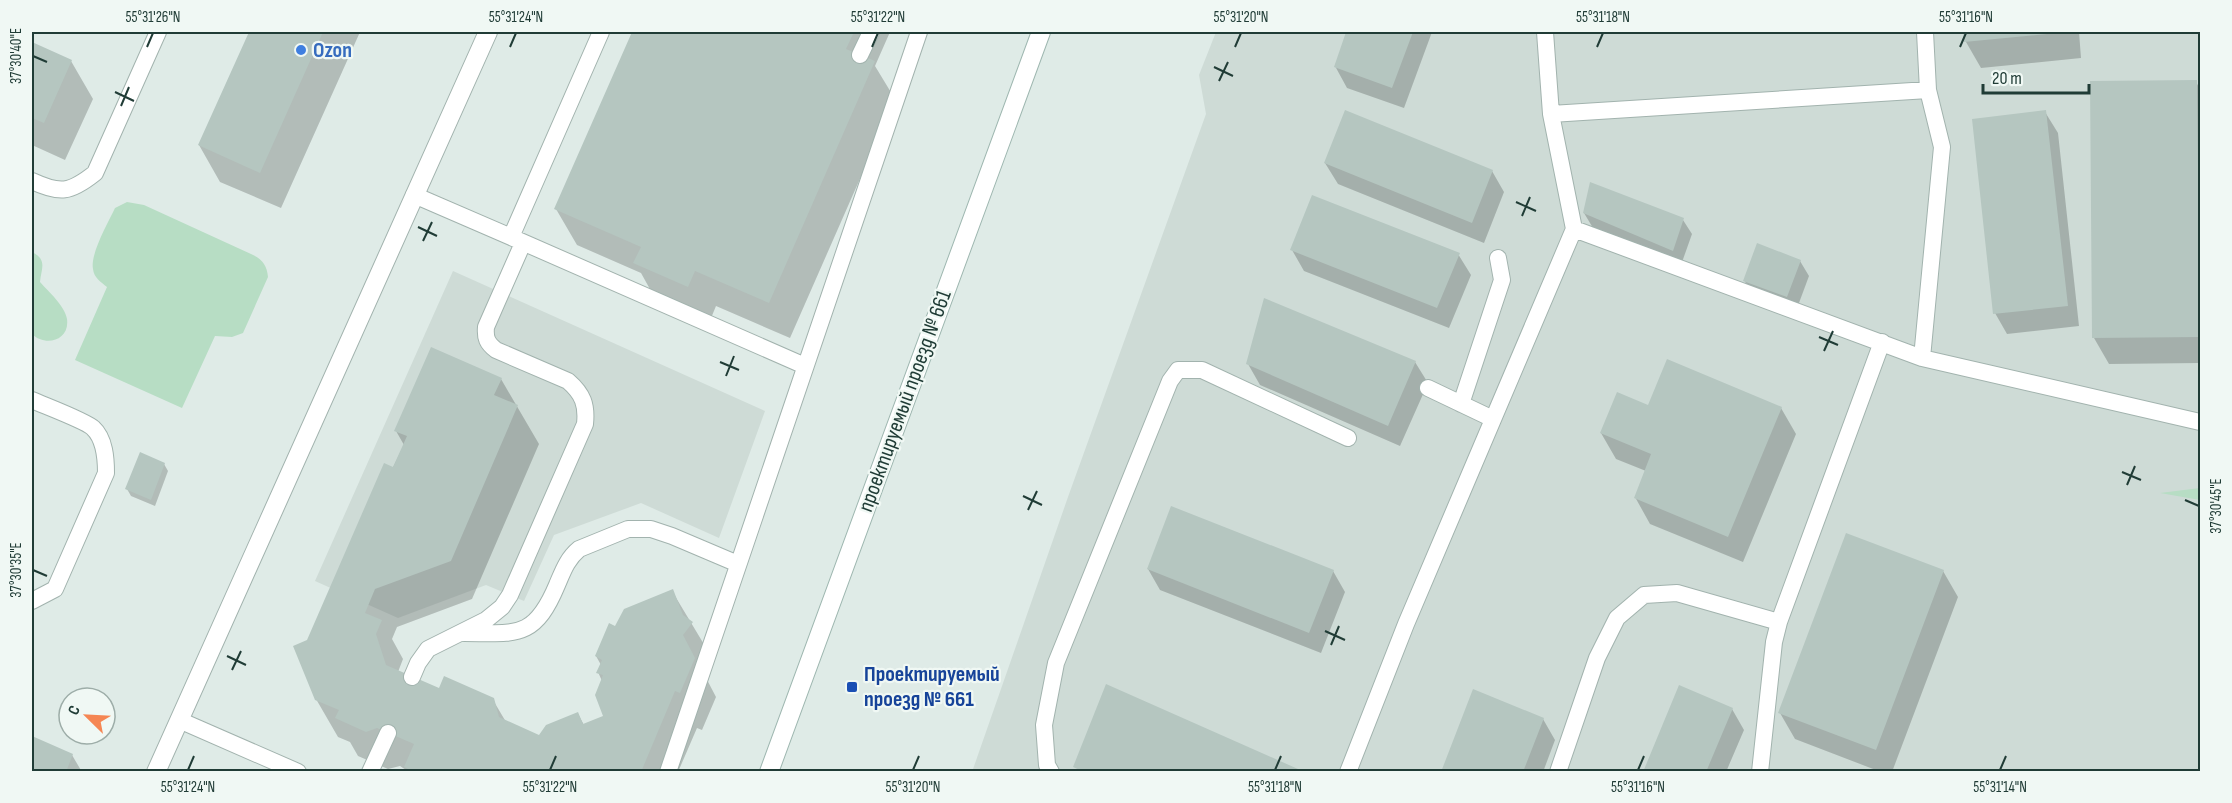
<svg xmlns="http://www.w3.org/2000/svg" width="2232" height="803" viewBox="0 0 2232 803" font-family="'Sofia Sans Condensed',sans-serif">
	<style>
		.built { fill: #cedbd6 }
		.green { fill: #b7ddc4 }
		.shadow { fill: #0003 }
		.building { fill: #b5c6c0 }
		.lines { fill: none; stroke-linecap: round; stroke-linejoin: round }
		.lane-casing { stroke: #a2b3ae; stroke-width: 18 }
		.street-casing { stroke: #a2b3ae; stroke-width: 20 }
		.secondary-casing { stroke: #9eb7b0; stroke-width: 20 }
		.lane { stroke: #fff; stroke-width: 16 }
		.street { stroke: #fff; stroke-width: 18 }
		.secondary { stroke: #fff; stroke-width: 18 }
		.ticks { fill: none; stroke: #203c36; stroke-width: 2 }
		.shop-dot { fill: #3f7fe0; stroke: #f0f8f4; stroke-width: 2 }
		.transit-dot { fill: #1a4fb4; stroke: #f0f8f4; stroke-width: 2 }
		.labels { text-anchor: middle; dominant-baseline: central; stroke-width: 4.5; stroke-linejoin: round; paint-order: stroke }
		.shop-label { font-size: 22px; font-weight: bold; fill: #366cbe; stroke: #f0f8f4; text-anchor: start }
		.street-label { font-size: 22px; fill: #203c36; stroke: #f0f8f4 }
		.transit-label { font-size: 22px; font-weight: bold; fill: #164399; stroke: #f0f8f4; text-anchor: start }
		.neatline { fill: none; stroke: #203c36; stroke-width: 2 }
		.ticks-label { font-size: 15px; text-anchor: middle; fill: #203c36 }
	</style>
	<rect width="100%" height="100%" fill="#dfebe7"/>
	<path class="built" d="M1216 32H2200V771L972 772 1068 497 1206 114 1199 75Z
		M453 271 765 411 719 538 641 503 554 535 524 601 486 585 398 618 315 581Z"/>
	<path class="green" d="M127 202 144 205 251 254C262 259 267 265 268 277L243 333 232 337 215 336 182 408 75 360 107 287C101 282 94 278 93 269 90 254 108 223 115 208Z
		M32 252C48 260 41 269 40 282 48 291 65 306 67 319 70 341 45 347 32 334Z
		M2200 488V500L2160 493Z"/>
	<path class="shadow" d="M250 32H360L281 208 220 182 199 145Z
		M634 32H890L875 66 895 99 790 338 716 306 709 323 656 300 641 273 577 245 556 209Z
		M1348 32H1432L1404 108 1347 88 1335 66Z
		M1965 32H2079L2081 58 1981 68 1966 42Z
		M32 43 71 61 93 99 65 160 32 145Z
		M2196 82 2200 89V363L2109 364 2094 338Z
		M2045 112 2058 133 2079 326 2007 334 1995 313Z
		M1325 163 1492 171 1504 192 1484 243 1338 184Z
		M1584 213 1683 220 1692 234 1681 265 1593 228Z
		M1292 250 1458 254 1471 275 1449 328 1304 271Z
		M1800 261 1809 276 1796 311 1753 295 1744 280Z
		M1415 362 1428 383 1400 446 1260 385 1248 364Z
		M501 379 539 444 472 599 397 627 392 639 403 659 398 672 440 690 493 700 506 722 539 737 578 714 584 725 605 717 602 681 598 672 601 665 596 656 616 628 672 591 714 661 704 674 716 697 702 730 697 728 678 772H409L400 766 388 769 358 756 350 742 338 737 316 699 308 641 404 445 396 431Z
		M1649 406 1781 408 1796 434 1743 562 1650 524 1635 497 1646 471 1616 459 1601 433Z
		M164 464 168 471 155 506 131 496 127 489Z
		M1148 569 1333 571 1345 592 1321 653 1160 590Z
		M1943 571 1958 597 1892 772H1881L1795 739 1780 713Z
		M1732 709 1744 730 1726 772H1644Z
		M1543 719 1555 740 1543 772H1442Z
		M32 737 72 755 82 772H32Z"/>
	<path class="building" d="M249 32H323L260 173 198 145Z
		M632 32H854L846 49 875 61 769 303 695 271 688 287 633 263 641 247 554 209Z
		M1346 32H1413L1392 88 1334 67Z
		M1963 32H2057V33L1964 42Z
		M32 42 72 60 44 123 32 118Z
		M2197 80 2200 337 2092 338 2090 81Z
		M1345 110 1493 170 1472 223 1324 163Z
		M2046 110 2068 306 1993 314 1972 119Z
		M1590 182 1684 218 1673 251 1583 213Z
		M1312 195 1460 253 1437 308 1290 250Z
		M1757 243 1801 260 1787 297 1743 281Z
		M1264 298 1416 361 1388 426 1246 364Z
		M431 347 502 378 494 395 518 405 451 561 375 589 365 613 382 620 376 634 386 665 439 688 444 676 494 698 499 717 539 735 546 725 578 712 583 724 603 716 595 695 603 675 596 673 602 660 595 656 609 623 615 626 624 609 673 589 683 615 693 622 683 635 695 658 680 693 675 691 641 772H414L404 767 414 744 377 728 366 732 335 718 339 710 315 700 293 646 307 640 384 463 393 467 407 436 394 431Z
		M1667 359 1782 407 1728 537 1634 498 1651 454 1600 433 1617 392 1648 405Z
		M140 452 165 463 151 500 125 489Z
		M1171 506 1334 570 1309 633 1147 569Z
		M1846 533 1944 570 1876 750 1778 713Z
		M1106 684 1298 769 1297 772H1084L1073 767Z
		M1679 685 1733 708 1706 772H1643Z
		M1473 689 1544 718 1523 772H1441Z
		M32 736 73 754 66 772H32Z"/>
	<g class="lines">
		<g class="lane-casing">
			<path id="lane" d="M601 32 511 237 805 366
				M860 55 871 32
				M1551 114 1928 90
				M32 181C60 194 70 193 95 173L158 32
				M414 195 511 237
				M1574 229 1922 358 2200 422
				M1922 358 1942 147 1928 90 1925 32
				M1428 388 1493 419
				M32 400C43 405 86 421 93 428 105 439 106 459 106 473L55 589 32 601
				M1461 404 1502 280 1498 258
				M464 633C516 633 534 640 557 585 563 571 567 559 579 549L628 529H651L672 536 738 564
				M412 677 418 663 428 649 486 620 502 607 510 595 585 424C587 405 583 394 568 381L496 350C487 343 485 338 486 327L523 243
				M179 720 298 772
				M370 772 388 733
				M668 772 919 32
				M1051 772 1047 765 1044 725 1056 663 1170 381 1178 370H1202L1348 438
				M1348 772 1406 624 1574 229 1551 114 1545 32
				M1558 772 1597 658 1617 618 1644 595 1677 593 1779 622
				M1760 772 1774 642 1779 622 1882 342"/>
		</g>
		<g class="street-casing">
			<path id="street" d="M156 772 488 32"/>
		</g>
		<g class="secondary-casing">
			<path id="secondary" d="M769 772 1041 32"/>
		</g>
		<use href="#lane" class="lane"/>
		<use href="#street" class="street"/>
		<use href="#secondary" class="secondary"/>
	</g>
	<path class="ticks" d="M147 47 153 33M510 47 516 33M872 47 878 33M1235 47 1241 33M1597 47 1603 33M1960 47 1966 33M33 56 47 62M1214 67 1233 76M1219 81 1228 62M115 92 134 101M121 106 129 87M1516 202 1536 211M1522 216 1530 197M418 227 437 236M423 241 432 222M1819 337 1838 345M1824 351 1833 331M720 362 739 370M726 376 734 356M2122 472 2141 480M2127 485 2135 466M1023 496 1042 505M2185 500 2199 506M1028 510 1037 491M33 570 47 576M1325 631 1345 640M1331 645 1339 626M227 656 246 665M232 670 241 651M188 770 194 756M550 770 556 756M913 770 919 756M1275 770 1281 756M1638 770 1644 756M2000 770 2006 756"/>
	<circle class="shop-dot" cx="301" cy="50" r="6"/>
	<rect class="transit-dot" x="846" y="681" width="12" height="12" rx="3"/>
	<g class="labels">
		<g class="shop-label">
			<text x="313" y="50">Ozon</text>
		</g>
		<g class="street-label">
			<text transform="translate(905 401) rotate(-70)">проектируемый проезд № 661</text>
		</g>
		<g class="transit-label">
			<text x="864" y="674">Проектируемый<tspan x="864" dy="25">проезд № 661</tspan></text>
		</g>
	</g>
	<rect width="2232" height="803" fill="none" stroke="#f0f8f4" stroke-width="66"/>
	<g transform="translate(87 716) rotate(294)"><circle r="28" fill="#f0f8f4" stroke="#9dada8" stroke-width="1.5"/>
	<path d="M0-4.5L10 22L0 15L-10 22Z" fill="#f58653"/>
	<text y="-9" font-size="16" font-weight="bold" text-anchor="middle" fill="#203c36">С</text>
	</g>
	<path d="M1983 84v9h106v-9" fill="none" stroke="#203c36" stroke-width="3"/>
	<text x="1992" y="84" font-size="18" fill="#203c36" stroke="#f0f8f4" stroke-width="4.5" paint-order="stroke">20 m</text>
	<rect x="33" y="33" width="2166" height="737" class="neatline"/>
	<g class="ticks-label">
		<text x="153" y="22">55°31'26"N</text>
		<text x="516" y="22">55°31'24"N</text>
		<text x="878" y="22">55°31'22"N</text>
		<text x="1241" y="22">55°31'20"N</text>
		<text x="1603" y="22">55°31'18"N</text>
		<text x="1966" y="22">55°31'16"N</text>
		<text transform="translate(16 56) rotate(-90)" y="5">37°30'40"E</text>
		<text transform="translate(2216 506) rotate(-90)" y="5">37°30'45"E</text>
		<text transform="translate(16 570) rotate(-90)" y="5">37°30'35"E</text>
		<text x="188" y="792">55°31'24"N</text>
		<text x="550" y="792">55°31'22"N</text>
		<text x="913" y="792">55°31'20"N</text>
		<text x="1275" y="792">55°31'18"N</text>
		<text x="1638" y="792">55°31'16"N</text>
		<text x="2000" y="792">55°31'14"N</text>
	</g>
</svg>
